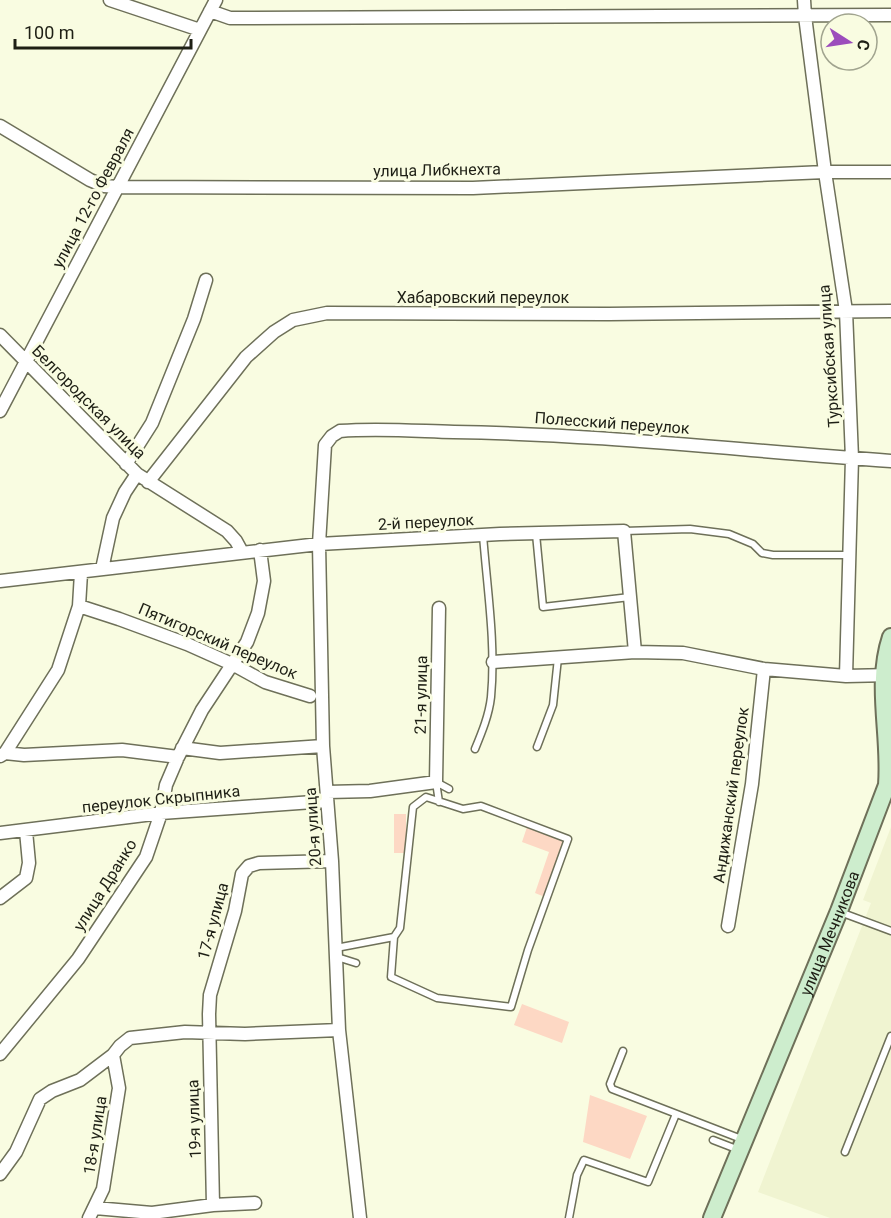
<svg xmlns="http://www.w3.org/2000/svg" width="891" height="1218" viewBox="0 0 891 1218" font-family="Roboto,sans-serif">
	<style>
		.built { fill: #f0f4d1 }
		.green { fill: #fdd8c4 }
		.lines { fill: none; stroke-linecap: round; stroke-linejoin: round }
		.service-casing { stroke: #6e7059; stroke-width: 9 }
		.minor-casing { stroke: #6e7059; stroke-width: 15 }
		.secondary-casing { stroke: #6e7059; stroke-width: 20 }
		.service { stroke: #fff; stroke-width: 6 }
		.minor { stroke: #fff; stroke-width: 12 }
		.secondary { stroke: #cdedcd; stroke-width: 16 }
		.labels { text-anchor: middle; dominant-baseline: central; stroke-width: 6; stroke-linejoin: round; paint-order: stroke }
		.street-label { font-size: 16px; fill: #1e1f15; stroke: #f9fce1 }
	</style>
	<rect width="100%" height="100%" fill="#f9fce1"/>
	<path class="built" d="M891 827V1218H830L758 1192 871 903 863 900Z"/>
	<path class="green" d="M394 814H406V853H394Z
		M527 827 564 841 545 897 535 893 549 852 522 842Z
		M522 1004 569 1022 562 1043 514 1025Z
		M590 1095 647 1116 630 1159 583 1142Z"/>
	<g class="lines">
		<g class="service-casing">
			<path id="service" d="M624 531 690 529 729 534 753 544 762 553 773 555H849
				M536 534 543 607 630 597
				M537 747 553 705 558 658
				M475 749C482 732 489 715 491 697 496 644 487 588 483 535
				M436 782 439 802
				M436 782 449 789
				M840 912 891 931
				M336 948 394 937 400 928 413 807 426 797 463 809 481 806 568 839 528 950 511 1007 437 998 391 977 394 937
				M337 957 356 963
				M623 1051 610 1084 612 1089 744 1140
				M713 1140 739 1150
				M845 1152 891 1036
				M569 1218 577 1175 584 1160 648 1182 676 1114"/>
		</g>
		<g class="minor-casing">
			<path id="minor" d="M110 0 200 30
				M804 0 805 16 825 172 846 311 852 458 846 676
				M210 11 230 18 891 15
				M0 126 90 180 104 186 118 187 473 188 825 172H891
				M0 335 137 474 227 531 236 541 242 552
				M0 411 216 0
				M126 464 152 423 194 319 206 280
				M148 482 246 357 274 332 293 320 327 313 609 314 891 311
				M102 569 113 518 125 492 137 474
				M0 581 319 544 500 534 624 531 635 652
				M79 606 119 619 187 644 234 665 265 682 310 696
				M493 662 635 652 683 653 764 669 846 676 891 675
				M182 748 220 753 323 746
				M5 753 24 755 122 750 178 757
				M0 756 5 753 58 670 79 606 81 573
				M327 792 370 791 436 782 439 608
				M0 833 161 813 327 801
				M0 898 26 878 29 863 26 831
				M728 926 752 784 764 669
				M0 1054 78 959 146 857 161 813 166 785 178 757 202 710 247 642 258 613 264 581 260 550
				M0 1174 16 1152 40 1099 52 1091 80 1080 113 1055 120 1046 130 1038 185 1032 245 1034 339 1030
				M213 1205 209 1014 210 995 235 911 242 874 249 866 259 863 332 861
				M95 1208 152 1213 213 1205 255 1203
				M89 1218 103 1189 119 1088 113 1055
				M360 1218 339 1030 332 861 323 746 319 544 325 445 332 436 340 431C378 428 416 431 454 432 600 434 745 451 891 461"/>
		</g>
		<g class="secondary-casing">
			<g id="secondary">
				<path id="s1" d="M712 1218 839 911 887 785C891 735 875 685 891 637"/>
			</g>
		</g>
		<use href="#service" class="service"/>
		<use href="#minor" class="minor"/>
		<use href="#secondary" class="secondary"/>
	</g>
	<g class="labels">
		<g class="street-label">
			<text transform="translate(437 170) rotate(-1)">улица Либкнехта</text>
			<text transform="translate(93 198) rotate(-62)">улица 12-го Февраля</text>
			<text x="483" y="297">Хабаровский переулок</text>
			<text transform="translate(829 356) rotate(-94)">Турксибская улица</text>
			<text transform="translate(89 402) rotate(45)">Белгородская улица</text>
			<text transform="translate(612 423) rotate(4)">Полесский переулок</text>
			<text transform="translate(426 522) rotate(-3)">2-й переулок</text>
			<text transform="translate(218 641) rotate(23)">Пятигорский переулок</text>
			<text transform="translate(421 695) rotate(-89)">21-я улица</text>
			<text transform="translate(731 795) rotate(-82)">Андижанский переулок</text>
			<text transform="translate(161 799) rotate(-6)">переулок Скрыпника</text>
			<text transform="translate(313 827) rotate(-94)">20-я улица</text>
			<text transform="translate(105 885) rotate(-58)">улица Дранко</text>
			<text transform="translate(213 921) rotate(-75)">17-я улица</text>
			<text stroke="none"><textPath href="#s1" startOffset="308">улица Мечникова</textPath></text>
			<text transform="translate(194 1119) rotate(-92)">19-я улица</text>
			<text transform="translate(95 1135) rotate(-81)">18-я улица</text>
		</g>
	</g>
	<g transform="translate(849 42) rotate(102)"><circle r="28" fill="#f9fce1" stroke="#a1a48f" stroke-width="1.5"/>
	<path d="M0-4.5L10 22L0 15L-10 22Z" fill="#9c4cbc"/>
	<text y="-9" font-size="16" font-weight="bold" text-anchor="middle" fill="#1e1f15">С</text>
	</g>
	<path d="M15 39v9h176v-9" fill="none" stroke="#1e1f15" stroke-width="3"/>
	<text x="24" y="39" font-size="18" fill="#1e1f15" stroke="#f9fce1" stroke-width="4.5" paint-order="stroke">100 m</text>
</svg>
